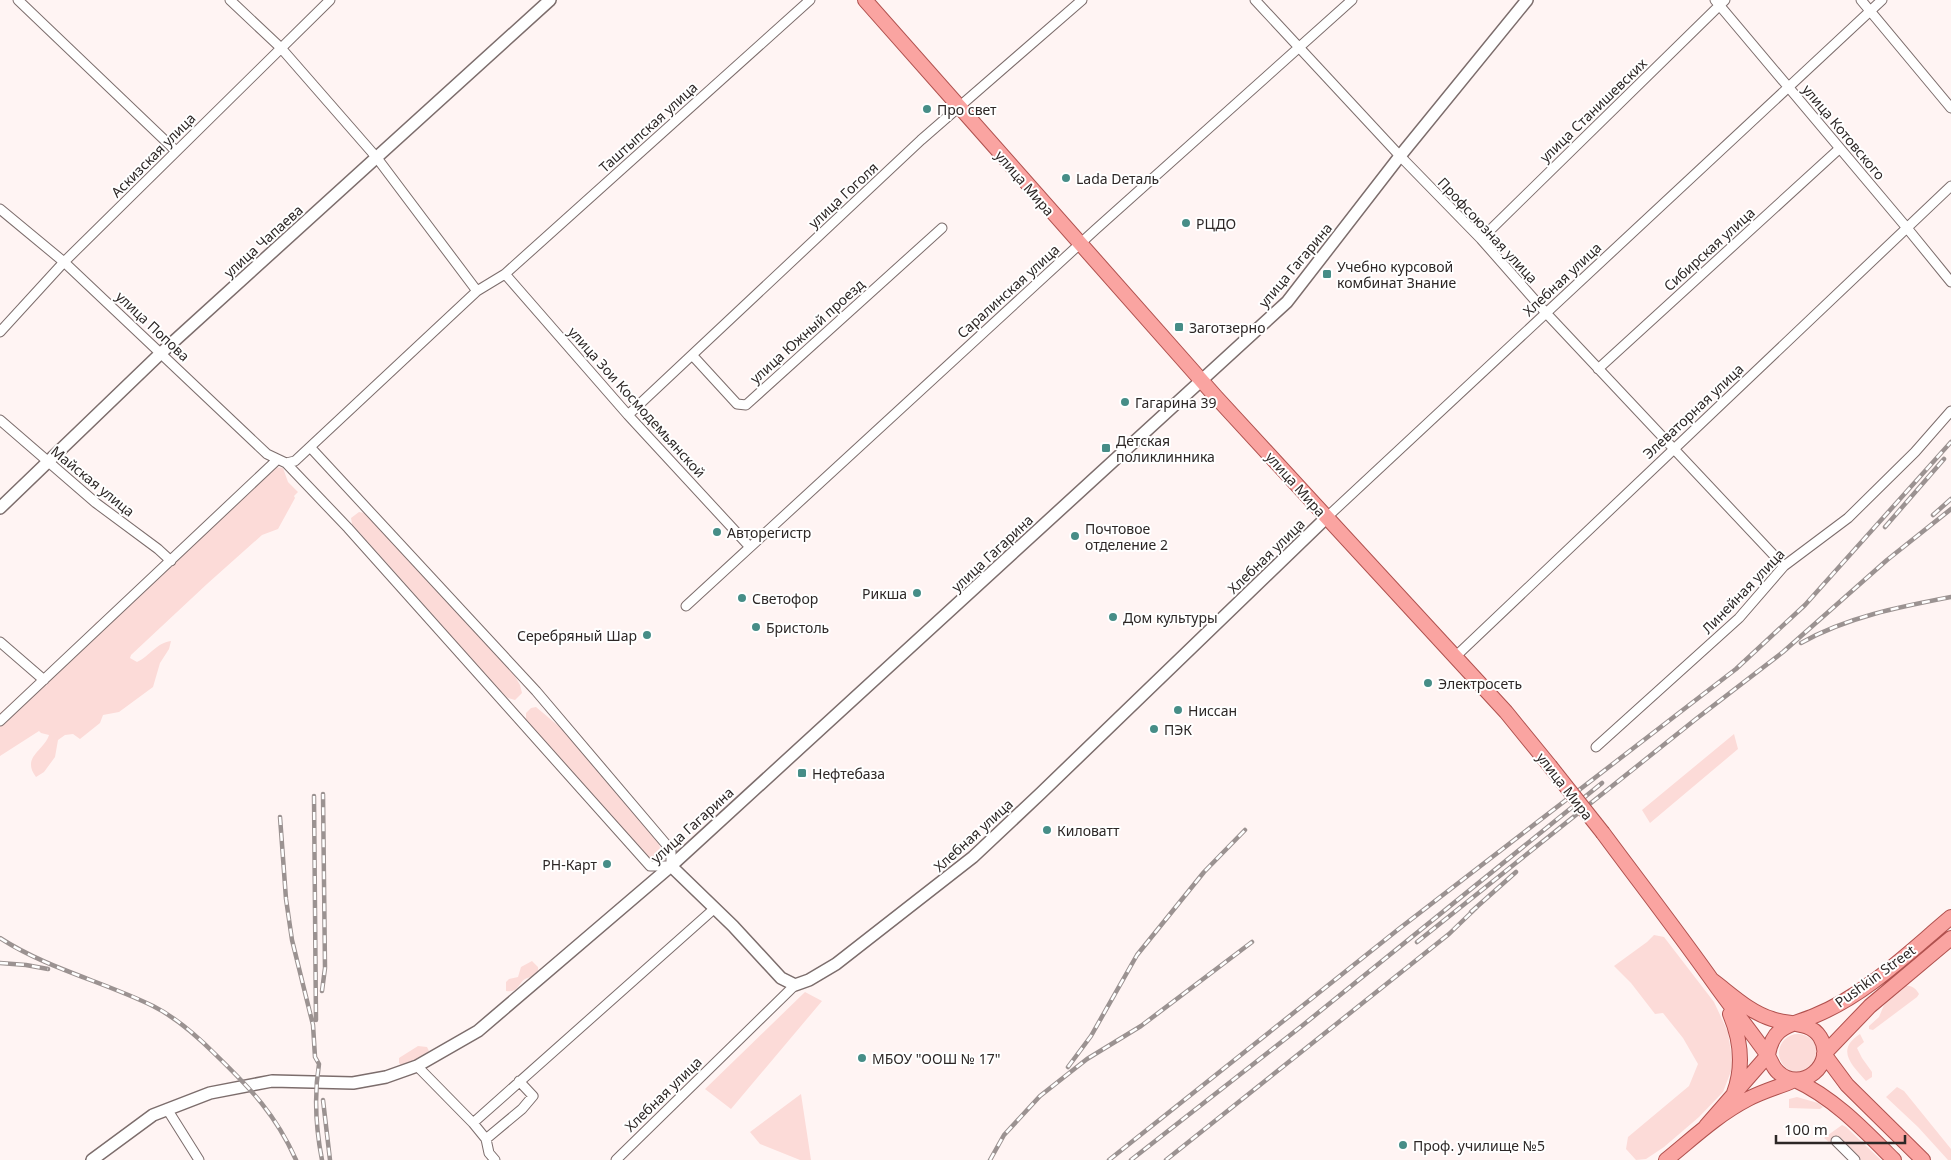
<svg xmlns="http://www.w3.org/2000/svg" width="1951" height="1160" viewBox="0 0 1951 1160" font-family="'Noto Sans',sans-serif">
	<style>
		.green { fill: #fcdbd8 }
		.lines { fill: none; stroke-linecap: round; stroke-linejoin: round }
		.minor-casing { stroke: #7c6d6c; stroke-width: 11 }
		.tertiary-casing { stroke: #7c6d6c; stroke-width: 14 }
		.primary-casing { stroke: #b0514e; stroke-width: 16 }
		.minor { stroke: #fff; stroke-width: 9 }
		.tertiary { stroke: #fff; stroke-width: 11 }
		.primary { stroke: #faa4a1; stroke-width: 14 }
		.rail-casing { stroke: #9b9291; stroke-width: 4.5 }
		.rail { stroke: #fff; stroke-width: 2.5; stroke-dasharray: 8; stroke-linecap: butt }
		.primary-bridge-casing { stroke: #b0514e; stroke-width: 16; stroke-linecap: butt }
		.primary-bridge { stroke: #faa4a1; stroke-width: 14 }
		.poi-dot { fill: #468d87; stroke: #fff; stroke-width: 2 }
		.labels { text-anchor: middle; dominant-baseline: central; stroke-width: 4; stroke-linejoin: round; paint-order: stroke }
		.poi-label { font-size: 14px; fill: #2d2726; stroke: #fff; text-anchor: start }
		.street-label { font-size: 14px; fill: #2d2726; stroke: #fff }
	</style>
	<rect width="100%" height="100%" fill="#fff4f3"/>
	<path class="green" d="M275 467 283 468 288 482 298 492 294 496 295 498 278 529 262 535 207 584 131 655 130 658 137 662C150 656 156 643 171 641L169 649 160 663 153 687 119 712 103 715 100 723 80 739 73 734 65 735 58 740 55 757 44 772 36 777C21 757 44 751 49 735L41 733 39 731 0 756V713L90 630 96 622 101 620Z
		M359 512 365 513 512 671 520 685 522 693 515 700 508 698 503 694 352 524 351 518Z
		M536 707 568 734 656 839C662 848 662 854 652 859L642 853 526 721V713L531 708Z
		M1734 734 1738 749 1650 823 1642 810Z
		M1654 935 1664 937 1714 1002 1728 1032 1733 1066 1723 1092 1699 1117 1664 1147 1646 1159 1636 1160 1626 1149 1628 1137 1689 1086 1698 1064 1683 1038 1663 1013 1655 1014 1631 983 1614 966 1647 942Z
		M532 961 538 967C539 977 532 976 525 979 518 983 519 993 506 991V982L509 979 518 977 521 967Z
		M1906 986C1912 985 1916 989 1919 994L1917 997 1873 1030 1869 1029V1026L1879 1017 1884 1005Z
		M805 992 822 1001 731 1109 705 1089Z
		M1860 1034 1864 1042 1857 1048 1862 1058 1872 1072V1077L1866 1081C1852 1065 1835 1050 1860 1034Z
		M1779 1053a19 19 0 1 1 38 0a19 19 0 1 1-38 0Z
		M418 1046 427 1047 429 1051 407 1066H402L399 1063V1058Z
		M1897 1087 1904 1091 1951 1149V1160H1948L1918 1127 1886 1097Z
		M801 1094 811 1160H800L760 1144 750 1132Z
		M1797 1097 1818 1103 1823 1107 1820 1109 1789 1108V1099Z
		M1842 1125 1846 1127 1881 1160H1861L1838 1138 1829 1142 1824 1138Z"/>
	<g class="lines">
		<g class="minor-casing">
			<path id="minor" d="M18 0 176 151
				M230 0 281 48 377 158 477 291
				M1255 0 1400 156 1481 239 1547 314 1784 566
				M1715 0 1907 228 1951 282
				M1861 0 1951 108
				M0 209 64 262 267 454 286 463 348 528 650 866H671V850L536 691 310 447
				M1481 239 1725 0
				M505 274 628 415 749 546
				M0 332 64 262 330 0
				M693 356 737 404 746 405 942 228
				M1598 369 1839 149
				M628 415 921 140 1082 0
				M0 420 96 503 158 549 171 561
				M286 463 295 461 477 291 505 274 810 0
				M1326 518 1882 0
				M686 606 1095 230 1352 0
				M0 642 44 680
				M1455 657 1951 186
				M0 721 277 460
				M1596 747 1739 618 1784 566 1848 518 1915 452 1951 411
				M417 1066 473 1123 486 1139 489 1153 495 1160
				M167 1109 199 1160
				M473 1123 715 908
				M486 1139 522 1109 533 1096 519 1081
				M1836 1141 1855 1160
				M616 1160 795 985"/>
		</g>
		<g class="tertiary-casing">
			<path id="tertiary" d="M0 508 161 353 550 0
				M671 866 733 926 781 978 795 985 809 980 836 964 973 857 1041 793 1326 518
				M92 1160 153 1115 210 1093 272 1081 353 1083 386 1077 417 1066 478 1031 671 866 1287 302 1400 156 1527 0"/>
		</g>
		<g class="primary-casing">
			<path id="primary" d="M865 0 1216 397 1506 712 1550 766
				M1603 833C1640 883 1678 932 1714 983 1731 1007 1749 1029 1766 1053 1771 1059 1772 1067 1778 1072 1801 1094 1837 1064 1820 1037 1810 1021 1788 1025 1772 1019 1749 1012 1731 994 1712 980
				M1730 1014C1741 1040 1744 1066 1734 1093
				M1824 1054 1870 1006 1951 938
				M1824 1054 1847 1085 1923 1160
				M1795 1080C1834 1098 1864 1130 1894 1160
				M1706 1126 1768 1055C1773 1025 1790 1026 1814 1016 1866 995 1909 952 1951 917
				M1666 1160C1692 1139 1717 1115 1748 1099 1763 1091 1779 1087 1795 1080"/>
		</g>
		<use href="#minor" class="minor"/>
		<use href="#tertiary" class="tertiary"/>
		<use href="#primary" class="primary"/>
		<g class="rail-casing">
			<path id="rail" d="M1933 515 1951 499
				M1885 527 1944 459
				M1801 643C1847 617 1899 607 1951 597
				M314 796 316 1020
				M280 817 286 899 292 940 313 1025 315 1057 319 1064C314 1095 316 1129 322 1160
				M1471 912 1516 872
				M0 938C48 969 102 981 153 1006 177 1018 197 1036 216 1055 251 1089 276 1115 296 1160
				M1417 942 1696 719 1783 652 1887 560 1951 509
				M0 963 26 965 48 969
				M322 991 325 968 323 794
				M1068 1067 1091 1036 1137 955 1204 872 1245 830
				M323 1100 330 1160
				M990 1160 1004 1135 1040 1096 1087 1059 1141 1026 1252 942
				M1109 1160 1400 928 1736 669 1805 605 1951 442
				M1131 1160 1303 1025 1602 783
				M1166 1160 1449 934 1477 907"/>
		</g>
		<use href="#rail" class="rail"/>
		<g class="primary-bridge-casing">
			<path id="primary-bridge" d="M1550 766 1603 833"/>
		</g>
		<use href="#primary-bridge" class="primary-bridge"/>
	</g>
	<g class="poi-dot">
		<circle cx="927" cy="109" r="5"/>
		<circle cx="1066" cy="178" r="5"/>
		<circle cx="1186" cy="223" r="5"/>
		<rect x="1322" y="269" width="10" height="10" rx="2.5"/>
		<rect x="1174" y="322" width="10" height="10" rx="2.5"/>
		<circle cx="1125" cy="402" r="5"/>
		<rect x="1101" y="443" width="10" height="10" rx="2.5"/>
		<circle cx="717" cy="532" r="5"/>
		<circle cx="1075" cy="536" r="5"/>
		<circle cx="917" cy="593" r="5"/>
		<circle cx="742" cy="598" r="5"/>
		<circle cx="1113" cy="617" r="5"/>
		<circle cx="756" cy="627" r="5"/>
		<circle cx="647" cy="635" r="5"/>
		<circle cx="1428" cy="683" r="5"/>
		<circle cx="1178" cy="710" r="5"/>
		<circle cx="1154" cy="729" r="5"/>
		<rect x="797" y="768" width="10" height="10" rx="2.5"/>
		<circle cx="1047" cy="830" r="5"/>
		<circle cx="607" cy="864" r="5"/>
		<circle cx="862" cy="1058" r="5"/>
		<circle cx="1403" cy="1145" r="5"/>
	</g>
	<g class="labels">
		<g class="poi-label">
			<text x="937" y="109">Про свет</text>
			<text x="1076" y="178">Lada Dеталь</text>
			<text x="1196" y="223">РЦДО</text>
			<text x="1337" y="266">Учебно курсовой<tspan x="1337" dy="16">комбинат Знание</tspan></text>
			<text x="1189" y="327">Заготзерно</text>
			<text x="1135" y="402">Гагарина 39</text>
			<text x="1116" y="440">Детская<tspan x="1116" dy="16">поликлинника</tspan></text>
			<text x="1085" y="528">Почтовое<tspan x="1085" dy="16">отделение 2</tspan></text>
			<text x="727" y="532">Авторегистр</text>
			<text x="907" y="593" text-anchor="end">Рикша</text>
			<text x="752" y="598">Светофор</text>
			<text x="1123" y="617">Дом культуры</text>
			<text x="766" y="627">Бристоль</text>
			<text x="637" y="635" text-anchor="end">Серебряный Шар</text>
			<text x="1438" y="683">Электросеть</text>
			<text x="1188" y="710">Ниссан</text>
			<text x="1164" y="729">ПЭК</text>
			<text x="812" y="773">Нефтебаза</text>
			<text x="1057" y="830">Киловатт</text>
			<text x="597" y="864" text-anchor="end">РН-Карт</text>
			<text x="872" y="1058">МБОУ "ООШ № 17"</text>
			<text x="1413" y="1145">Проф. училище №5</text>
		</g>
		<g class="street-label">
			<text transform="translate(1593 110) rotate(-44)">улица Станишевских</text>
			<text transform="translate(648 127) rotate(-42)">Таштыпская улица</text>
			<text transform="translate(1844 132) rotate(50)">улица Котовского</text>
			<text transform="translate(153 155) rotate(-45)">Аскизская улица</text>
			<text transform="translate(1025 183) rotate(49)">улица Мира</text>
			<text transform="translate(843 195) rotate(-43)">улица Гоголя</text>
			<text transform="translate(1488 230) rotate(47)">Профсоюзная улица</text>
			<text transform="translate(263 241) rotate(-42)">улица Чапаева</text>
			<text transform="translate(1709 249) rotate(-42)">Сибирская улица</text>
			<text transform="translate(1295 265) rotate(-50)">улица Гагарина</text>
			<text transform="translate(1562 279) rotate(-43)">Хлебная улица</text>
			<text transform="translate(1008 291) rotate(-42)">Саралинская улица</text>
			<text transform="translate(153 326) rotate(43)">улица Попова</text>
			<text transform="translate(807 331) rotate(-42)">улица Южный проезд</text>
			<text transform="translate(637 402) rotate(48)">улица Зои Космодемьянской</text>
			<text transform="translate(1693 411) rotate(-43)">Элеваторная улица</text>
			<text transform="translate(93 481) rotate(39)">Майская улица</text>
			<text transform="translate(1296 484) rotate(48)">улица Мира</text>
			<text transform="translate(992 553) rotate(-43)">улица Гагарина</text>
			<text transform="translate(1266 556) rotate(-44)">Хлебная улица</text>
			<text transform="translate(1743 591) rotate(-46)">Линейная улица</text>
			<text transform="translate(1565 786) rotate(52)">улица Мира</text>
			<text transform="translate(692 825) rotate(-42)">улица Гагарина</text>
			<text transform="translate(973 835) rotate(-42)">Хлебная улица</text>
			<text transform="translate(1875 976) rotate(-36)">Pushkin Street</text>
			<text transform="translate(663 1094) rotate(-44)">Хлебная улица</text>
		</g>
	</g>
	<path d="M1776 1135v8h129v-8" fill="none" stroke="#2d2726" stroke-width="2.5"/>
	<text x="1784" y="1135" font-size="15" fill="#2d2726" stroke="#ffffff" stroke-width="4" paint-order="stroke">100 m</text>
</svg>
